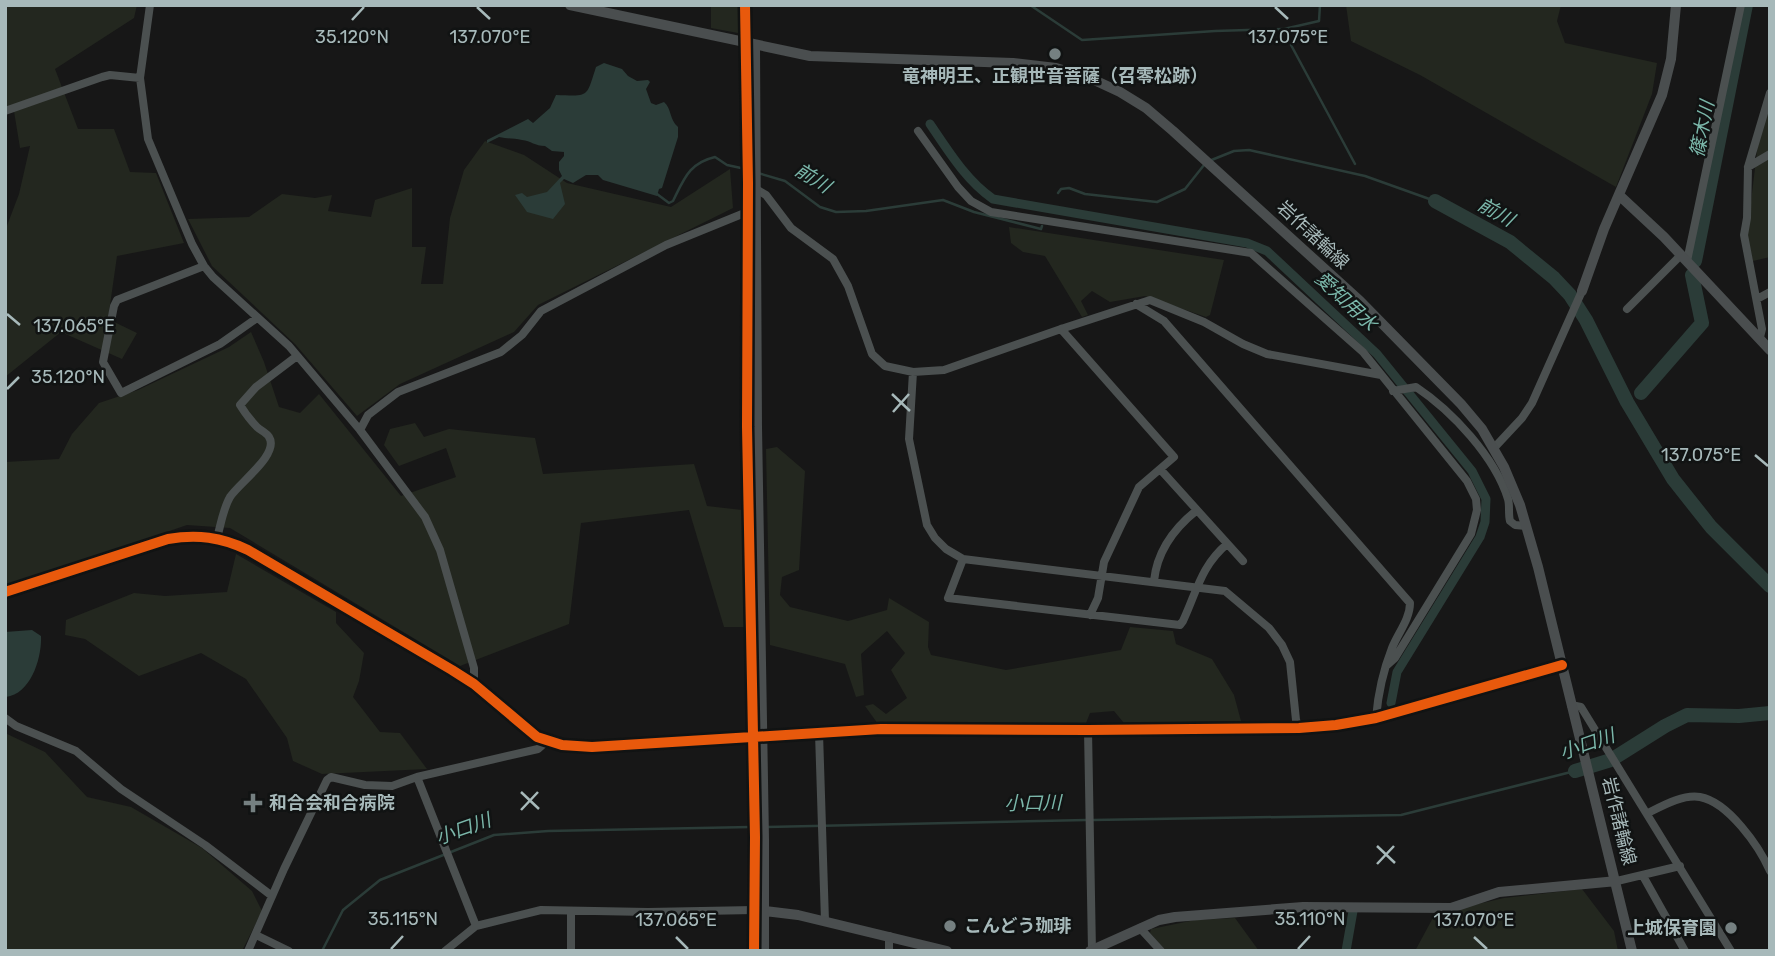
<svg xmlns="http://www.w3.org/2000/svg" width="1775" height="956" viewBox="0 0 1775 956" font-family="Rubik,'Noto Sans JP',sans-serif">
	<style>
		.green { fill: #23271f }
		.water { fill: #2b3c38 }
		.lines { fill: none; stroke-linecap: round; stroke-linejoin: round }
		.stream { stroke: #2b3c38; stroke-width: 2.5 }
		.canal { stroke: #2b3c38; stroke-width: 9 }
		.river { stroke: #2b3c38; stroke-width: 14 }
		.street { stroke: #4b5050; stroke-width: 8 }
		.secondary { stroke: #4a4e4f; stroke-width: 10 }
		.cycleway-casing { stroke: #111313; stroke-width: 15 }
		.cycleway { stroke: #e8590c; stroke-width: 10 }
		.ticks { fill: none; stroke: #a7b9ba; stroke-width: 2.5 }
		.poi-dot { fill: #758081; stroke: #111313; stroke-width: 2.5 }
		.labels { text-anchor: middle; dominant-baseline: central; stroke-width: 5; stroke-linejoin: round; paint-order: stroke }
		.poi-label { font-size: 18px; font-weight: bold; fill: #a7b9ba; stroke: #111313; text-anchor: start }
		.street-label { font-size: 18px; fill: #a7b9ba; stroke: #111313 }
		.water-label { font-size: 19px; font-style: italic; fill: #7bb7aa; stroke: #111313 }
		.ticks-label { font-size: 18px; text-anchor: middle; fill: #a7b9ba; stroke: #111313; stroke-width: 5; stroke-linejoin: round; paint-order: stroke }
	</style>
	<rect width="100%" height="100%" fill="#171717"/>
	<path class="green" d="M5 5H137L134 18 55 69 78 129H114L130 172 156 173 184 243 117 256 108 319 137 333 122 359 61 332 5 377V281L7 279 5 276V231L19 194 30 146 20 148 13 105 5 108Z
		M711 5H738V33L711 28Z
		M1346 5H1561L1557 21 1565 43 1657 63 1652 94 1616 187 1420 75 1351 41Z
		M1770 106V257L1753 261 1747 235 1758 143Z
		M485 141 524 155 567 183 671 207 730 169 733 208 538 305 514 332 400 384 357 416 295 344 212 266 188 219 249 217 282 194 315 198 332 195 328 211 371 217 375 200 412 188V247H426L421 284H443L450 218 464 170Z
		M1009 227 1224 260 1210 315 1206 317 1145 296 1110 302 1092 291 1081 301 1088 315 1082 317 1045 256 1023 252 1011 243Z
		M251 332 264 362 279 407 300 413 319 394 401 496 456 477 446 448 399 466 384 445 390 429 415 423 424 437 449 429 535 438 543 474 694 464 707 506 742 510 744 627H724L689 510 581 523 569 624 460 666 230 528 187 525 5 587V462L59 459 72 434 99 403 138 390 229 347Z
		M777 447 805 471 799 570 782 577 780 595 790 607 848 621 887 610 889 598 929 622 928 647 931 655 1006 670 1121 650 1130 627 1173 631 1176 644 1212 659 1234 695 1241 721 1124 723 1114 711 1090 713 1086 723 878 724 865 706 873 704 886 714 907 698 891 670 905 653 887 631 861 654 864 695 856 697 845 664 770 645 766 449Z
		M236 554 336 612V623L364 653 359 681 353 697 380 732 400 733 427 769 322 774 293 761 287 738 246 679 201 653 139 676 85 639 65 635 66 620 134 593 165 596 227 592Z
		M5 733 45 752 87 797 131 807 202 848 252 891 262 911 242 951H5Z
		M1582 889 1614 931 1618 951H1415L1435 914 1504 898Z
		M1235 918 1259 951H1166L1150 933 1151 929 1195 920Z"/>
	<path class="water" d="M604 63 622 69 628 76 637 81 648 80 650 82 646 89 651 103 656 105 664 102C672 109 669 119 678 127V137L662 188 659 189 657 196 603 180 598 175H586L573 183 564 179 560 183 565 204 553 219 527 212 515 195 522 193 527 197 547 192 562 176 559 170V162L564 156V152L552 151 545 146C535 146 531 141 522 140 514 138 508 139 499 137L487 143V140L528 119 533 123 550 108 556 95C590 96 586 98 596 67Z
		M32 630 41 636C42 658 31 694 6 697L5 632Z"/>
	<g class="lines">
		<path class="stream" d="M1030 5 1082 40 1215 31 1283 29 1284 33
			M1284 29 1319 21 1320 5
			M1291 45 1355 164
			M1209 161 1234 151 1249 150 1365 176 1435 201
			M758 173 785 181 820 207 836 212 866 211 943 200 974 212 1041 229 1042 226
			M1058 193 1061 189 1069 188 1085 194 1157 202 1185 189 1204 165
			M657 194 669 203 673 201C684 179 689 163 715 157L727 165 741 168
			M1093 820 1401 815 1575 771
			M767 827 1086 820
			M322 951 343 910 380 880 494 835 548 831 750 827"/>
		<path class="canal" d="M930 124C949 152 966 180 993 199L1247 243 1267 251 1377 354 1472 471 1486 499 1485 522 1480 537 1397 672 1391 703
			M1346 951 1353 911"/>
		<path class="river" d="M1435 201 1510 242 1554 278 1570 295 1586 320 1627 402 1673 479 1711 527 1770 586
			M1695 261 1746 5
			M1641 393 1702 323 1692 275
			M1575 771 1611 760 1665 726 1687 715 1739 716 1770 713"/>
		<path class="street" d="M150 5 140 78 148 139 192 244 204 266 213 277 289 346 360 430 425 517 440 550 474 668V684
			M745 5 746 43
			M5 111 102 77 110 75 140 78
			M918 131 958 187 971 201 991 212 1251 253 1363 352 1467 481 1476 499 1477 510 1471 534 1395 658 1386 666
			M1748 167 1770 154
			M756 189 766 195 791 228 833 259 848 286 872 354 885 366 913 372 944 370 1061 329 1150 300 1204 322 1243 344 1267 354 1381 375
			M1687 261 1741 5
			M204 266 117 300 114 306 103 362 121 393 220 344 257 318
			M1757 299 1770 292
			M1136 304 1164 321 1410 603C1410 619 1398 633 1392 648 1383 671 1378 694 1376 718
			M1627 309 1681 255
			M1061 329 1174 457 1139 487 1104 562 1098 598 1090 615
			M1760 337 1762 329 1744 235 1747 218 1748 167 1770 93
			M913 372 909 439 927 525 935 538 946 549 963 559 1225 591 1269 628 1282 645 1290 662 1296 720 1299 728
			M1393 391 1416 387C1452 411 1495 457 1508 499 1510 506 1508 513 1510 521L1515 525 1526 526
			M360 430 368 415 398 392 501 352 522 335 541 311 666 245 747 212
			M1494 448 1522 418 1532 403 1582 291
			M1160 469 1243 561
			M217 538C221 524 223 509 230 497 239 483 280 454 269 437 267 433 260 430 257 427 250 420 245 413 240 405L256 387 297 356
			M963 559 948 598 1180 625 1183 621C1197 591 1201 566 1227 544
			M1154 581C1157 551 1173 529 1197 510
			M1571 705 1581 707 1731 951
			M5 718 16 726 76 751 121 789 205 845 272 896
			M1088 730 1092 951
			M819 733 825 921
			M417 777 476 926
			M1648 813C1662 806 1683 794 1700 797 1728 802 1759 846 1770 871
			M1643 876 1685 951
			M1617 881 1680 866
			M571 911V951
			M1140 928 1161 951
			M256 935 289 951
			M889 936V951
			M248 951 284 869 327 780 331 777 365 785 392 786 417 777 538 749 547 741
			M445 951 476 926 541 910 648 912 754 910"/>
		<path class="secondary" d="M570 5 810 56 1013 63 1056 68 1092 79 1120 92 1146 108 1173 131 1360 301 1461 404 1482 429 1504 467 1520 505 1538 567 1632 951
			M746 43 747 427 755 837 754 951
			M755 45 757 427 764 839V951
			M1620 196 1664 237 1770 350
			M1582 291 1604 229 1662 95 1671 59 1676 5
			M5 592 168 539C197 534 221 537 248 550L452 670 474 684 537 737 562 745 592 747 881 729 1088 730 1299 728 1336 725 1376 718 1562 665
			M765 911 798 915 947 951
			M1090 951 1159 920 1175 917 1303 907 1451 908 1499 892 1617 881"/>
		<g class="cycleway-casing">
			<path id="cycleway" d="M745 5 748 183 747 427 755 837 754 951
				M5 592 168 539C197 534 221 537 248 550L452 670 474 684 537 737 562 745 592 747 881 729 1088 730 1299 728 1336 725 1376 718 1562 665"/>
		</g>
		<use href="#cycleway" class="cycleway"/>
	</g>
	<path class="ticks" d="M477 7 490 19M1275 7 1288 19M352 20 364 7M7 314 20 325M7 389 19 377M892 394 910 411M893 412 909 394M1755 455 1768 466M521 792 539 809M521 810 538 792M1377 846 1395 863M1377 864 1394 846M676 937 688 949M1474 937 1487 949M391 949 403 936M1298 949 1310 936"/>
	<g class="poi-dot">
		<circle cx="1055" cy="54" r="7"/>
		<path d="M249.5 792.5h7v7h7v7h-7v7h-7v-7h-7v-7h7z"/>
		<circle cx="950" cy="926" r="7"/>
		<circle cx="1731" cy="928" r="7"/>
	</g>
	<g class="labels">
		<g class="poi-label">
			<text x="1055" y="76" text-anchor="middle">竜神明王、正観世音菩薩（召零松跡）</text>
			<text x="269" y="803">和合会和合病院</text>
			<text x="964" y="926">こんどう珈琲</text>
			<text x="1717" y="928" text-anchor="end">上城保育園</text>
		</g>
		<g class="street-label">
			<text transform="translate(1313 235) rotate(43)">岩作諸輪線</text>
			<text transform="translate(1619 821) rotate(76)">岩作諸輪線</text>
		</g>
		<g class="water-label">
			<text transform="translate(1702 129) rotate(-79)">篠木川</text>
			<text transform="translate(813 178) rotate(32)">前川</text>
			<text transform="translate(1496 212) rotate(29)">前川</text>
			<text transform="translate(1346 301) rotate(43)">愛知用水</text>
			<text transform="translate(1587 744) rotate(-19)">小口川</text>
			<text transform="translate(1033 803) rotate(-1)">小口川</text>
			<text transform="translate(463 829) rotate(-20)">小口川</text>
		</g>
	</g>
	<g class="ticks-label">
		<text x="490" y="43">137.070°E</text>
		<text x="1288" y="43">137.075°E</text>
		<text x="352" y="43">35.120°N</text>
		<text x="74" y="332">137.065°E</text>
		<text x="68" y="383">35.120°N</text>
		<text x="1701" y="461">137.075°E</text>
		<text x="403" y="925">35.115°N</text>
		<text x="1310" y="925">35.110°N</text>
		<text x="676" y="926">137.065°E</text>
		<text x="1474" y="926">137.070°E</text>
	</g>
	<rect width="1775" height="956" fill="none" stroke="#a7b9ba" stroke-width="14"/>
</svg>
